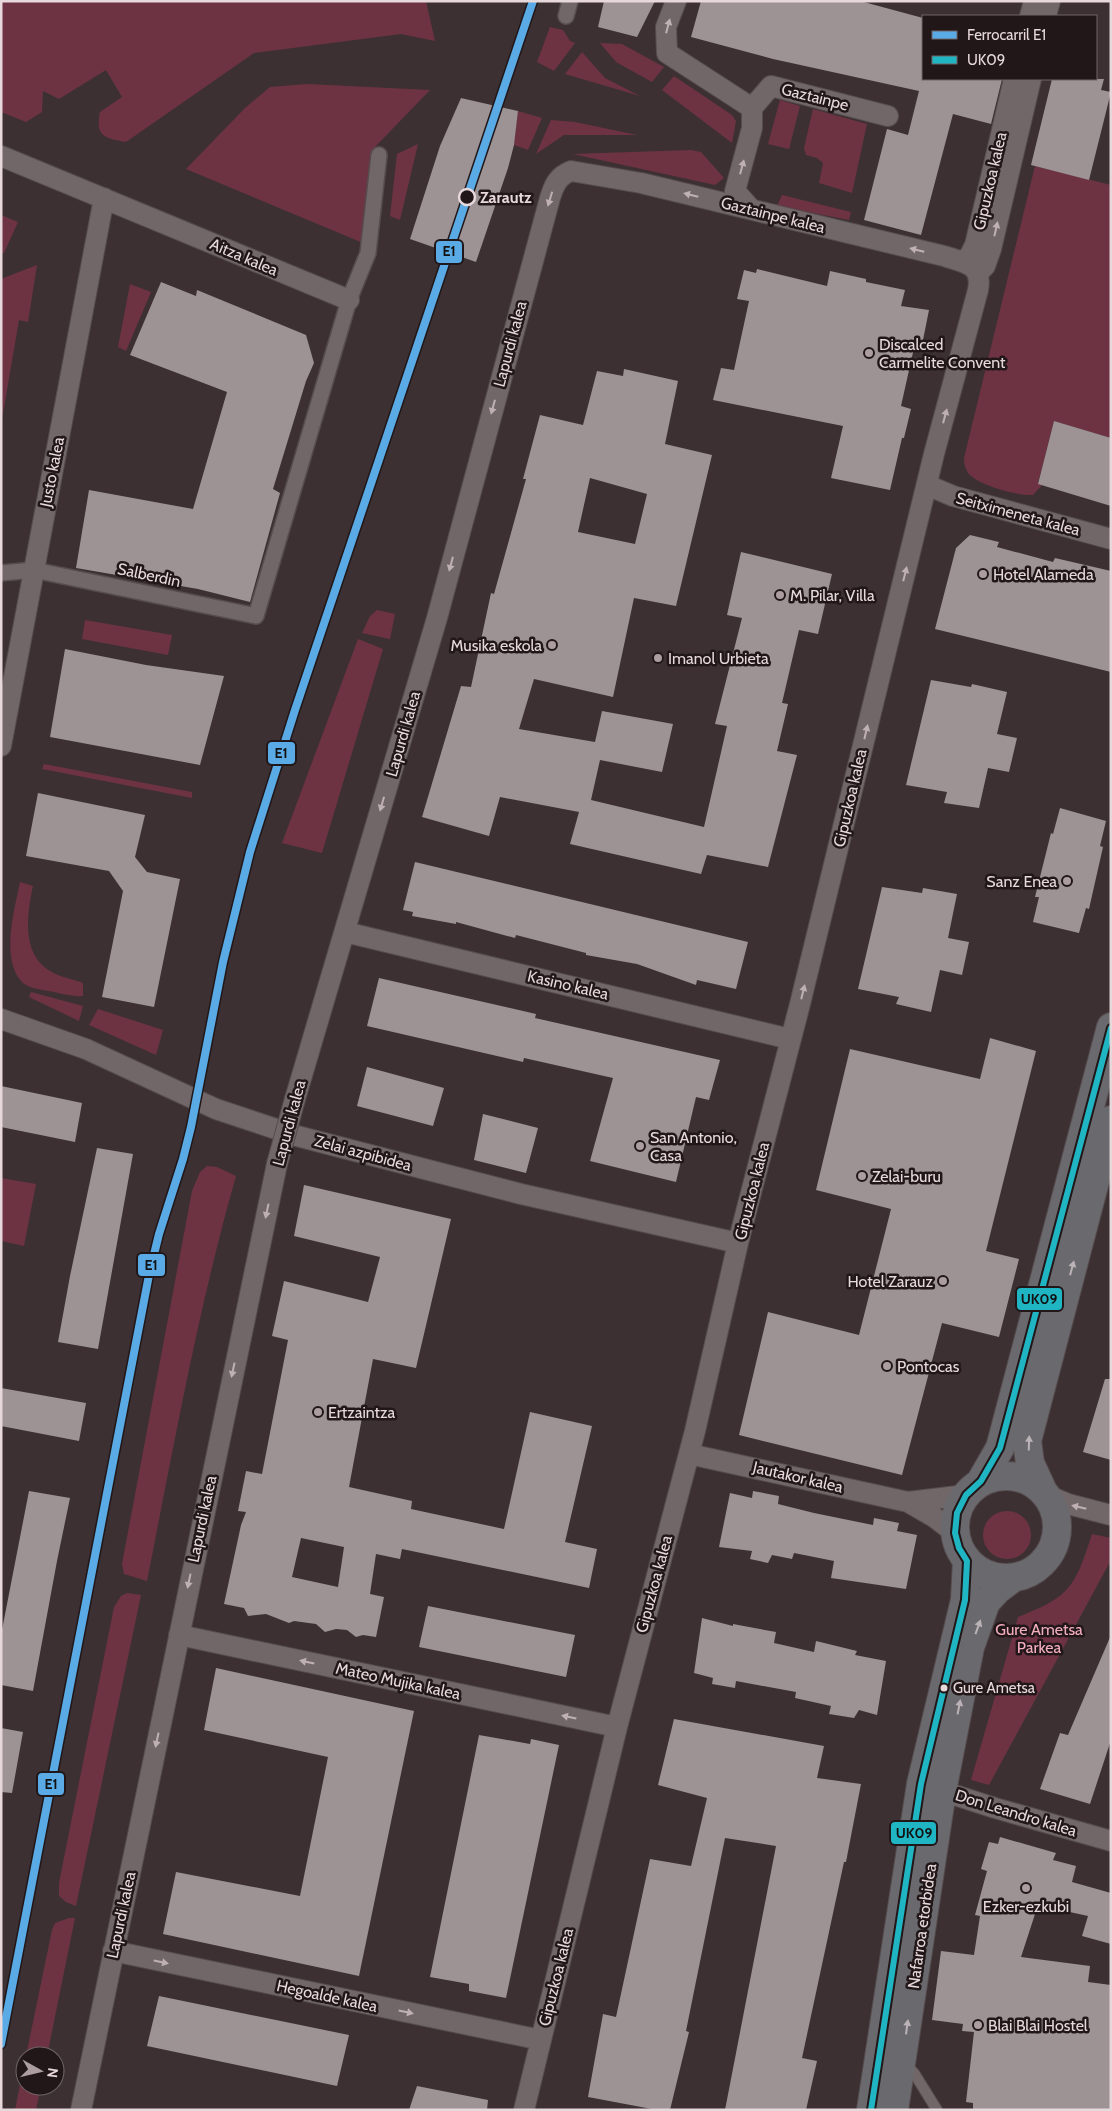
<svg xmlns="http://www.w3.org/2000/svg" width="1112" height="2111" viewBox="0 0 1112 2111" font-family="Cabin,sans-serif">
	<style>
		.green { fill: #6e3343 }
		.building { fill: #9d9294; fill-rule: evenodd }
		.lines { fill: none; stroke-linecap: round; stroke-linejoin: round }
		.service-casing { stroke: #564c4e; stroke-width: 12 }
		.pedestrian-casing { stroke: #564c4e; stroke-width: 18 }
		.minor-casing { stroke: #564c4e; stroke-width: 22 }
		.trunk-casing { stroke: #564c4e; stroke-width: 30 }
		.service { stroke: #716769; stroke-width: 10 }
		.pedestrian { stroke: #716769; stroke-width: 15 }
		.minor { stroke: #716769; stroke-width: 20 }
		.trunk { stroke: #6a6a6e; stroke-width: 28 }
		.minor-bridge-casing { stroke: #564c4e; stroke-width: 22; stroke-linecap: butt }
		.minor-bridge { stroke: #716769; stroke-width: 20 }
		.bus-1-casing { stroke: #211719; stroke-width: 10 }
		.bus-1 { stroke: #20b5c2; stroke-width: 6 }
		.rail-1-casing { stroke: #211719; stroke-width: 11 }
		.rail-1 { stroke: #5aabe5; stroke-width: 8 }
		.oneway { fill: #beb0b3 }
		.oneway2 { fill: #bbb2b5 }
		.stop-dot { fill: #211719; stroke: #e7d8db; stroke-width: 2.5 }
		.poi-dot { fill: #ab9da0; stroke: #211719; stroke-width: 2 }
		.bus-dot { fill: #e7d8db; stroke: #211719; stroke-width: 2 }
		.labels { text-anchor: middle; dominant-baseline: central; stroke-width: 5; stroke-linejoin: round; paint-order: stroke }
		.bus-label { font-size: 15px; fill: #e7d8db; stroke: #211719; text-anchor: start }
		.street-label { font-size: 16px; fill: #e7d8db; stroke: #211719 }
		.stop-label { font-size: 16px; font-weight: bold; fill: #e7d8db; stroke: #211719; text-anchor: start }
		.poi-label { font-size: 16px; fill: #e7d8db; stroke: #211719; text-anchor: start }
		.park-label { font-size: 16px; fill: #f3aebe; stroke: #211719 }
		.line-badge { stroke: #211719; stroke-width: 2 }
		.pale-badge-label { font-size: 14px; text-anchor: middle; font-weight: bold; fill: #111 }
	</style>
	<rect width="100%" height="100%" fill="#3c3033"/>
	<path class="green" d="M1 1H426L435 41 401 34 254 53 126 142C104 138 95 136 100 112L122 97 106 70 59 99 43 91 42 112 26 122 1 112Z
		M550 27 563 30 570 41 575 43 554 71 537 62Z
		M600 43 622 44 664 67 652 82 616 62Z
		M582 52 605 78 640 96 565 74Z
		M674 76 732 115 736 121 732 143 662 90Z
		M307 84 430 90 375 147 363 243 186 169 245 108 270 87Z
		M780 100 800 106 789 149 768 144Z
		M813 109 867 124 852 193 819 183 823 163 817 158 806 155 804 148Z
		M518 111 542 118 528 150 514 145Z
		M551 120 575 122 637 135H564L536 154Z
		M418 144 400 220 390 216 397 154Z
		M691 150 701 152 724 178 715 185 573 154Z
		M1035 166 1111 185V438L1054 421 1038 483 1042 485 1033 495C1017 496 978 485 968 473 965 468 964 463 964 458Z
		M782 195 851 212 849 220 777 206Z
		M1 215 18 222 4 253 1 254Z
		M37 265 28 322 19 320 1 425V279Z
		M130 284 151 292 126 351 118 347Z
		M377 610 395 614 390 639 362 633 370 616Z
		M85 620 172 635 168 655 82 639Z
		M358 639 383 649 322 853 282 843Z
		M44 764 192 792V798L42 769Z
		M20 882 33 886C27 913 21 954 50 971 59 977 73 979 83 983V996C72 997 60 993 49 991 41 990 29 988 23 983 0 960 14 912 20 882Z
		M31 992 83 1006 79 1021 29 997Z
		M98 1009 163 1030 156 1055 89 1025Z
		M207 1166 217 1167 236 1176C198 1309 174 1445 147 1581L124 1574 122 1564 192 1191 200 1172Z
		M1 1178 36 1184 24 1246 1 1241Z
		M983 1535a24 24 0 1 1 48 0a24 24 0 1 1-48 0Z
		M1092 1534 1111 1538V1560L989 1785 971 1780 1018 1617C1070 1597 1075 1587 1092 1534Z
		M127 1593 141 1595 76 1906 66 1902 59 1896V1883L114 1607 121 1596Z
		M69 1918H75L47 2056H26L52 1930 55 1923Z
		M25 2060V2086H41L36 2110H15Z"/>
	<path class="building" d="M604 1H655L637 37 598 27Z
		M701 1H860L923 18V79H1002L991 124 953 114 921 235 864 220 887 129 908 135 919 91 773 59 691 37Z
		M1052 79H1104L1101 90 1111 92 1089 180 1031 165Z
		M461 98 518 111 514 145 508 168 476 262 410 239 440 146Z
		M757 269 827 286 830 271 866 279V282L905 290 901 306 929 310 923 340 916 339 901 406 911 409 904 438H902L890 490 831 478 843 426 713 400 721 368 734 370 749 301 737 299 744 270 756 273Z
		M161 282 196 296 197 290 306 335 314 363 306 381 273 489 280 493 250 602 198 589 76 568 89 490 193 509 227 392 130 355Z
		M624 369 678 381 665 444 712 455 676 606 634 598 613 697 534 679 519 729 595 742 602 711 673 724 662 772 600 760 591 800 704 827 727 726 715 724 742 618 727 615 741 552 832 574 818 634 799 630 782 703 788 704 777 751 797 755 768 867 707 855 701 874 570 844 579 812 500 797 489 836 422 817 461 686 471 687 491 593 494 594 526 479H523L540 415 583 425 597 371 623 376ZM590 478 647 494 635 544 578 532Z
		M1054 421 1111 438V506L1038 484Z
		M970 535 999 542 997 547 1053 562 1055 558 1111 571V672L935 629 956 548Z
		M65 649 146 665 224 676 200 765 50 737Z
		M931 680 971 687 972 684 1007 692 997 734 1017 738 1009 772 988 768 979 808 944 803 947 792 906 785Z
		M38 793 145 815 135 857 147 872 180 879 154 1007 102 997 123 891 109 871 26 856Z
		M1060 808 1106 821 1100 846 1103 847 1089 909 1086 908 1079 933 1033 922 1039 897H1035L1051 833 1053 834Z
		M415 862 748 942 736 989 697 980 696 985 637 964 586 955V953L516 935 515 938 456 922V924L412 916 413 912 403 910Z
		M882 887 922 893 923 888 957 894 948 938 969 942 962 975 940 970 931 1012 896 1004 899 997 858 989Z
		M379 978 536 1014 535 1018 720 1060 709 1100 696 1097 676 1182 590 1161 613 1078 524 1058 523 1062 367 1026Z
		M990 1038 1036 1051 986 1251 1019 1259 999 1337 942 1323 902 1475 739 1435 768 1312 859 1335 891 1209 816 1190 850 1049 980 1079Z
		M367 1067 444 1088 433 1126 357 1106Z
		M1 1086 82 1103 75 1142 1 1127Z
		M483 1114 538 1128 526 1173 474 1160Z
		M97 1148 133 1154 98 1349 58 1342 70 1276Z
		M304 1185 451 1219 416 1368 373 1359 349 1487 412 1501 411 1509 504 1529 530 1412 592 1426 565 1542 597 1549 589 1588 402 1549 400 1559 376 1554 370 1594 384 1597 376 1637 363 1635 356 1637 347 1630 336 1629 325 1632 316 1624 294 1621 289 1623 266 1614 248 1616 244 1608 224 1604 241 1525 246 1512 238 1511 246 1471 262 1474 288 1340 272 1336 284 1281 368 1302 380 1257 294 1236ZM301 1538 344 1547 338 1587 292 1577Z
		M1105 1379H1111V1460L1083 1452Z
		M1 1388 86 1403 79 1441 1 1426Z
		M29 1491 70 1498 57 1561 33 1691 1 1685V1635Z
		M753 1491 779 1496 778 1504 814 1513 873 1525 874 1518 899 1523 897 1531 917 1535 906 1589 831 1578 834 1561 794 1553 792 1559 772 1555 768 1563 750 1559 752 1551 719 1547 730 1493 752 1498Z
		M428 1606 575 1635 566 1677 419 1647Z
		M702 1618 733 1626V1624L776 1632 774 1643 814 1652 816 1641 857 1651 855 1655 886 1661 877 1715 859 1710 854 1718 829 1714 831 1706 795 1698 796 1692 736 1681 735 1688 712 1684 713 1678 694 1673Z
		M1111 1635V1740L1090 1804 1040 1789 1060 1733 1068 1735Z
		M216 1668 414 1711 359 1976 163 1934 176 1872 300 1896 328 1757 204 1730Z
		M674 1719 824 1746 817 1778 861 1784 846 1862H844L802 2058 817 2061 806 2110H725L776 1846 725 1838 686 2031 689 2032 670 2110H657L588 2097 603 2014 616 2017 650 1859 691 1866 707 1798 658 1785Z
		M1 1728 23 1732 12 1793 1 1792Z
		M479 1735 530 1744 531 1739 559 1745 506 1998 469 1991V1984L430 1977Z
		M1000 1837 1056 1853 1053 1860 1076 1866 1072 1882 1111 1893V1944L1082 1936 1088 1916 1038 1905 1021 1957 1090 1966 1088 1982 1111 1985V2110H973V2103L966 2102 974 2032 962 2031 963 2024 932 2020 941 1951 974 1955 980 1916 975 1915 987 1871 981 1869 989 1842 998 1844Z
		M159 1996 349 2035 337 2086 147 2046Z
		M417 2086 488 2100 487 2110H409Z"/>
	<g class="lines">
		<g class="service-casing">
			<path id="service" d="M905 2064 914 2073 937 2110"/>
		</g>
		<g class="pedestrian-casing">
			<path id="pedestrian" d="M566 16 570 1
				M1 573 34 570 256 616 349 300 368 253 379 155"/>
		</g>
		<g class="minor-casing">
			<path id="minor" d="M676 1 666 27 667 53 752 108V128L735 191 751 209
				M1030 16 1034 1
				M1046 16 1050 1
				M752 108 771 86 888 116
				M1 156 349 300
				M964 262 970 255 975 245 1014 79
				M978 273 985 266 991 249 1031 79
				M927 485 953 496 1111 539
				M1 746 104 198
				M345 932 790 1039
				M1 1019 86 1049 216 1109 297 1136 521 1194 738 1243
				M295 1099 437 618 550 198C554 185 558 176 571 171L641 183 944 256C965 263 983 264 978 290L934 454 800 1004 738 1243 695 1431 617 1727 524 2110
				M689 1454 908 1502 934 1517 955 1533
				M1049 1496 1068 1504 1111 1515
				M908 1502 966 1495
				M179 1635 617 1727
				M930 1787 995 1808 1111 1841
				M113 1951 541 2040
				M81 2110 277 1164"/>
		</g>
		<g class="trunk-casing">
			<path id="trunk" d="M955 1527a51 51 0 1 1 102 0a51 51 0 1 1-102 0Z
				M981 1481 1000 1448 1111 1027
				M1042 1489 1030 1463 1027 1441 1111 1120
				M871 2110 921 1784 965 1600 967 1561
				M894 2110 942 1791 970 1647 986 1602 997 1590 1013 1578"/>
		</g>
		<use href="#service" class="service"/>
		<use href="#pedestrian" class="pedestrian"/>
		<use href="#minor" class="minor"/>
		<use href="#trunk" class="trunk"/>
		<g class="minor-bridge-casing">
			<path id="minor-bridge" d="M277 1164 295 1099"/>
		</g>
		<use href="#minor-bridge" class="minor-bridge"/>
		<g class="bus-1-casing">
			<path id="bus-1" d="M871 2110 921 1784 965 1600 967 1561 959 1548 955 1533 957 1513 966 1495 981 1481 1000 1448 1111 1028"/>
		</g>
		<use href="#bus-1" class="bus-1"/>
		<g class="rail-1-casing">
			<path id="rail-1" d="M1 2044 149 1275 159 1234 183 1159 191 1127 223 962 250 852 295 710 533 1"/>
		</g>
		<use href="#rail-1" class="rail-1"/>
	</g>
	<defs><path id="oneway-solid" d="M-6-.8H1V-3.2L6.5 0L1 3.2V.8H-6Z" transform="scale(1.25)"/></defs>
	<g class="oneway">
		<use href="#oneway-solid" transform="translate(668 26) rotate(-75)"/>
		<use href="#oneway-solid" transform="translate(742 167) rotate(-75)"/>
		<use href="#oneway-solid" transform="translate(691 195) rotate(-166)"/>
		<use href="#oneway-solid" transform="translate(550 199) rotate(107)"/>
		<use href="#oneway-solid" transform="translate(996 229) rotate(-77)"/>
		<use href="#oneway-solid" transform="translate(917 250) rotate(-166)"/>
		<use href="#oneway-solid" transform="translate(493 407) rotate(105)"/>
		<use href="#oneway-solid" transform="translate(945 416) rotate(-75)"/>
		<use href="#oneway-solid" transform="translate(451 564) rotate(105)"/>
		<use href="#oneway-solid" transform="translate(905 574) rotate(-76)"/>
		<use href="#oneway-solid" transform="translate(866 732) rotate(-77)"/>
		<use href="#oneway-solid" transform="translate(382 804) rotate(106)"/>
		<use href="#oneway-solid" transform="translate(803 992) rotate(-76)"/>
		<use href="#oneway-solid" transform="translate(267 1211) rotate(102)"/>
		<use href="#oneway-solid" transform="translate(233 1370) rotate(102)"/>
		<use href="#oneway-solid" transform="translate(1079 1507) rotate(-167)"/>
		<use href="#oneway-solid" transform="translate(189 1581) rotate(102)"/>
		<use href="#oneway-solid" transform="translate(307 1662) rotate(-168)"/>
		<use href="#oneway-solid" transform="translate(569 1717) rotate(-168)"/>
		<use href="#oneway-solid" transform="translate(157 1740) rotate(102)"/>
		<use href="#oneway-solid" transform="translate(161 1962) rotate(12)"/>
		<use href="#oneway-solid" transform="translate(406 2012) rotate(12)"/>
	</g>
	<g class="oneway2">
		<use href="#oneway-solid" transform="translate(1072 1268) rotate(-75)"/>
		<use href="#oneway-solid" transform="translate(1029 1443) rotate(-88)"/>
		<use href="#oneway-solid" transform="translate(978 1627) rotate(-70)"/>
		<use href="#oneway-solid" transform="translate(959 1707) rotate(-79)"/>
		<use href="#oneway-solid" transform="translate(907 2027) rotate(-82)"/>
	</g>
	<circle class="stop-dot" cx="467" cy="197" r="8"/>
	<g class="poi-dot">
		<circle cx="869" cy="353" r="5"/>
		<circle cx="983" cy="574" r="5"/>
		<circle cx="780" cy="595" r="5"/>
		<circle cx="552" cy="645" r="5"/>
		<circle cx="658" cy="658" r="5"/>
		<circle cx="1067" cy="881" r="5"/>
		<circle cx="640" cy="1146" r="5"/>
		<circle cx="862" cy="1176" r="5"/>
		<circle cx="943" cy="1281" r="5"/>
		<circle cx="887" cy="1366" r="5"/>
		<circle cx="318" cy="1412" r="5"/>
		<circle cx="1026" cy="1888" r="5"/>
		<circle cx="978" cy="2025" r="5"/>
	</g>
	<circle class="bus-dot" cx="944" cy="1688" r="4.5"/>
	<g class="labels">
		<g class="bus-label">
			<text x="953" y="1688">Gure Ametsa</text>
		</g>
		<g class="street-label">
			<text transform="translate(815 97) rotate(14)">Gaztainpe</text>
			<text transform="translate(990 181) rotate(-77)">Gipuzkoa kalea</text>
			<text transform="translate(773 215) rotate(14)">Gaztainpe kalea</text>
			<text transform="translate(244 257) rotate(23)">Aitza kalea</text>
			<text transform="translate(510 344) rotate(-75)">Lapurdi kalea</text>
			<text transform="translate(52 472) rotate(-79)">Justo kalea</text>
			<text transform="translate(1018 514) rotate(15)">Seitximeneta kalea</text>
			<text transform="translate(149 575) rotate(12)">Salberdin</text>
			<text transform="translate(403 734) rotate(-74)">Lapurdi kalea</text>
			<text transform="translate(850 798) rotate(-77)">Gipuzkoa kalea</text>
			<text transform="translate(568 985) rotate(13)">Kasino kalea</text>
			<text transform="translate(289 1123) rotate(-75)">Lapurdi kalea</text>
			<text transform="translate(363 1153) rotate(15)">Zelai azpibidea</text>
			<text transform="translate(752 1191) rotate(-76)">Gipuzkoa kalea</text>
			<text transform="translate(798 1477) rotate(13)">Jautakor kalea</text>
			<text transform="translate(202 1519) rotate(-78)">Lapurdi kalea</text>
			<text transform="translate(654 1584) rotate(-75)">Gipuzkoa kalea</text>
			<text transform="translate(398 1681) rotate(12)">Mateo Mujika kalea</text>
			<text transform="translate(1016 1813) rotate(17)">Don Leandro kalea</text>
			<text transform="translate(121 1915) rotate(-78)">Lapurdi kalea</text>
			<text transform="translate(922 1926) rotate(-82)">Nafarroa etorbidea</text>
			<text transform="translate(556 1977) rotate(-76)">Gipuzkoa kalea</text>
			<text transform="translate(327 1996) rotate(12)">Hegoalde kalea</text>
		</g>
		<g class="stop-label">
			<text x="480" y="197">Zarautz</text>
		</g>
		<g class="poi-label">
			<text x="879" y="344">Discalced<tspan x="879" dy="18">Carmelite Convent</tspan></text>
			<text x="993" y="574">Hotel Alameda</text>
			<text x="790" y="595">M. Pilar, Villa</text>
			<text x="542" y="645" text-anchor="end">Musika eskola</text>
			<text x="668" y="658">Imanol Urbieta</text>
			<text x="1057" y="881" text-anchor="end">Sanz Enea</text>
			<text x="650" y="1137">San Antonio,<tspan x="650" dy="18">Casa</tspan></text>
			<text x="872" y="1176">Zelai-buru</text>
			<text x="933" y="1281" text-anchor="end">Hotel Zarauz</text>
			<text x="897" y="1366">Pontocas</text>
			<text x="328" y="1412">Ertzaintza</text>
			<text x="1026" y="1906" text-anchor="middle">Ezker-ezkubi</text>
			<text x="988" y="2025">Blai Blai Hostel</text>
		</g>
		<g class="park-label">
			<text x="1039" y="1629">Gure Ametsa<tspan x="1039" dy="18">Parkea</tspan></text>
		</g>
	</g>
	<g class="line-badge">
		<rect x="435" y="240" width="28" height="24" rx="5" fill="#5aabe5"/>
		<rect x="267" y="741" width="29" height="24" rx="5" fill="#5aabe5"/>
		<rect x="137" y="1253" width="29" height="24" rx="5" fill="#5aabe5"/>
		<rect x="1016" y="1287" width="47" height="24" rx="5" fill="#20b5c2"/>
		<rect x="37" y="1772" width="28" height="24" rx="5" fill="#5aabe5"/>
		<rect x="890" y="1821" width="47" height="24" rx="5" fill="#20b5c2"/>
	</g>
	<g class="pale-badge-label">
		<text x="449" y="256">E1</text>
		<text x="281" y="758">E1</text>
		<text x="151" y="1270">E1</text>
		<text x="1039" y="1304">UK09</text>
		<text x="51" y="1789">E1</text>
		<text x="914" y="1838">UK09</text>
	</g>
	<rect width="1112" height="2111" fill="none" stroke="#e7d8db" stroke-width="5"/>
	<rect x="922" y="15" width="175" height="65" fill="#211719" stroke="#706467"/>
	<rect x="932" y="31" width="25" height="8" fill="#5aabe5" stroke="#706467"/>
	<text x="967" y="40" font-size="15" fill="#e7d8db">Ferrocarril E1</text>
	<rect x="932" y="56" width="25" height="8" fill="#20b5c2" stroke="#706467"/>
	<text x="967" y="65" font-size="15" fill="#e7d8db">UK09</text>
	<g transform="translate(40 2071) rotate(98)"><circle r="24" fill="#211719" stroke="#706467"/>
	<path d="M0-4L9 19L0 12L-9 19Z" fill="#ab9da0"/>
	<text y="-8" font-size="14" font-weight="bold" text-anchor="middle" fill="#e7d8db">N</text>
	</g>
</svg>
